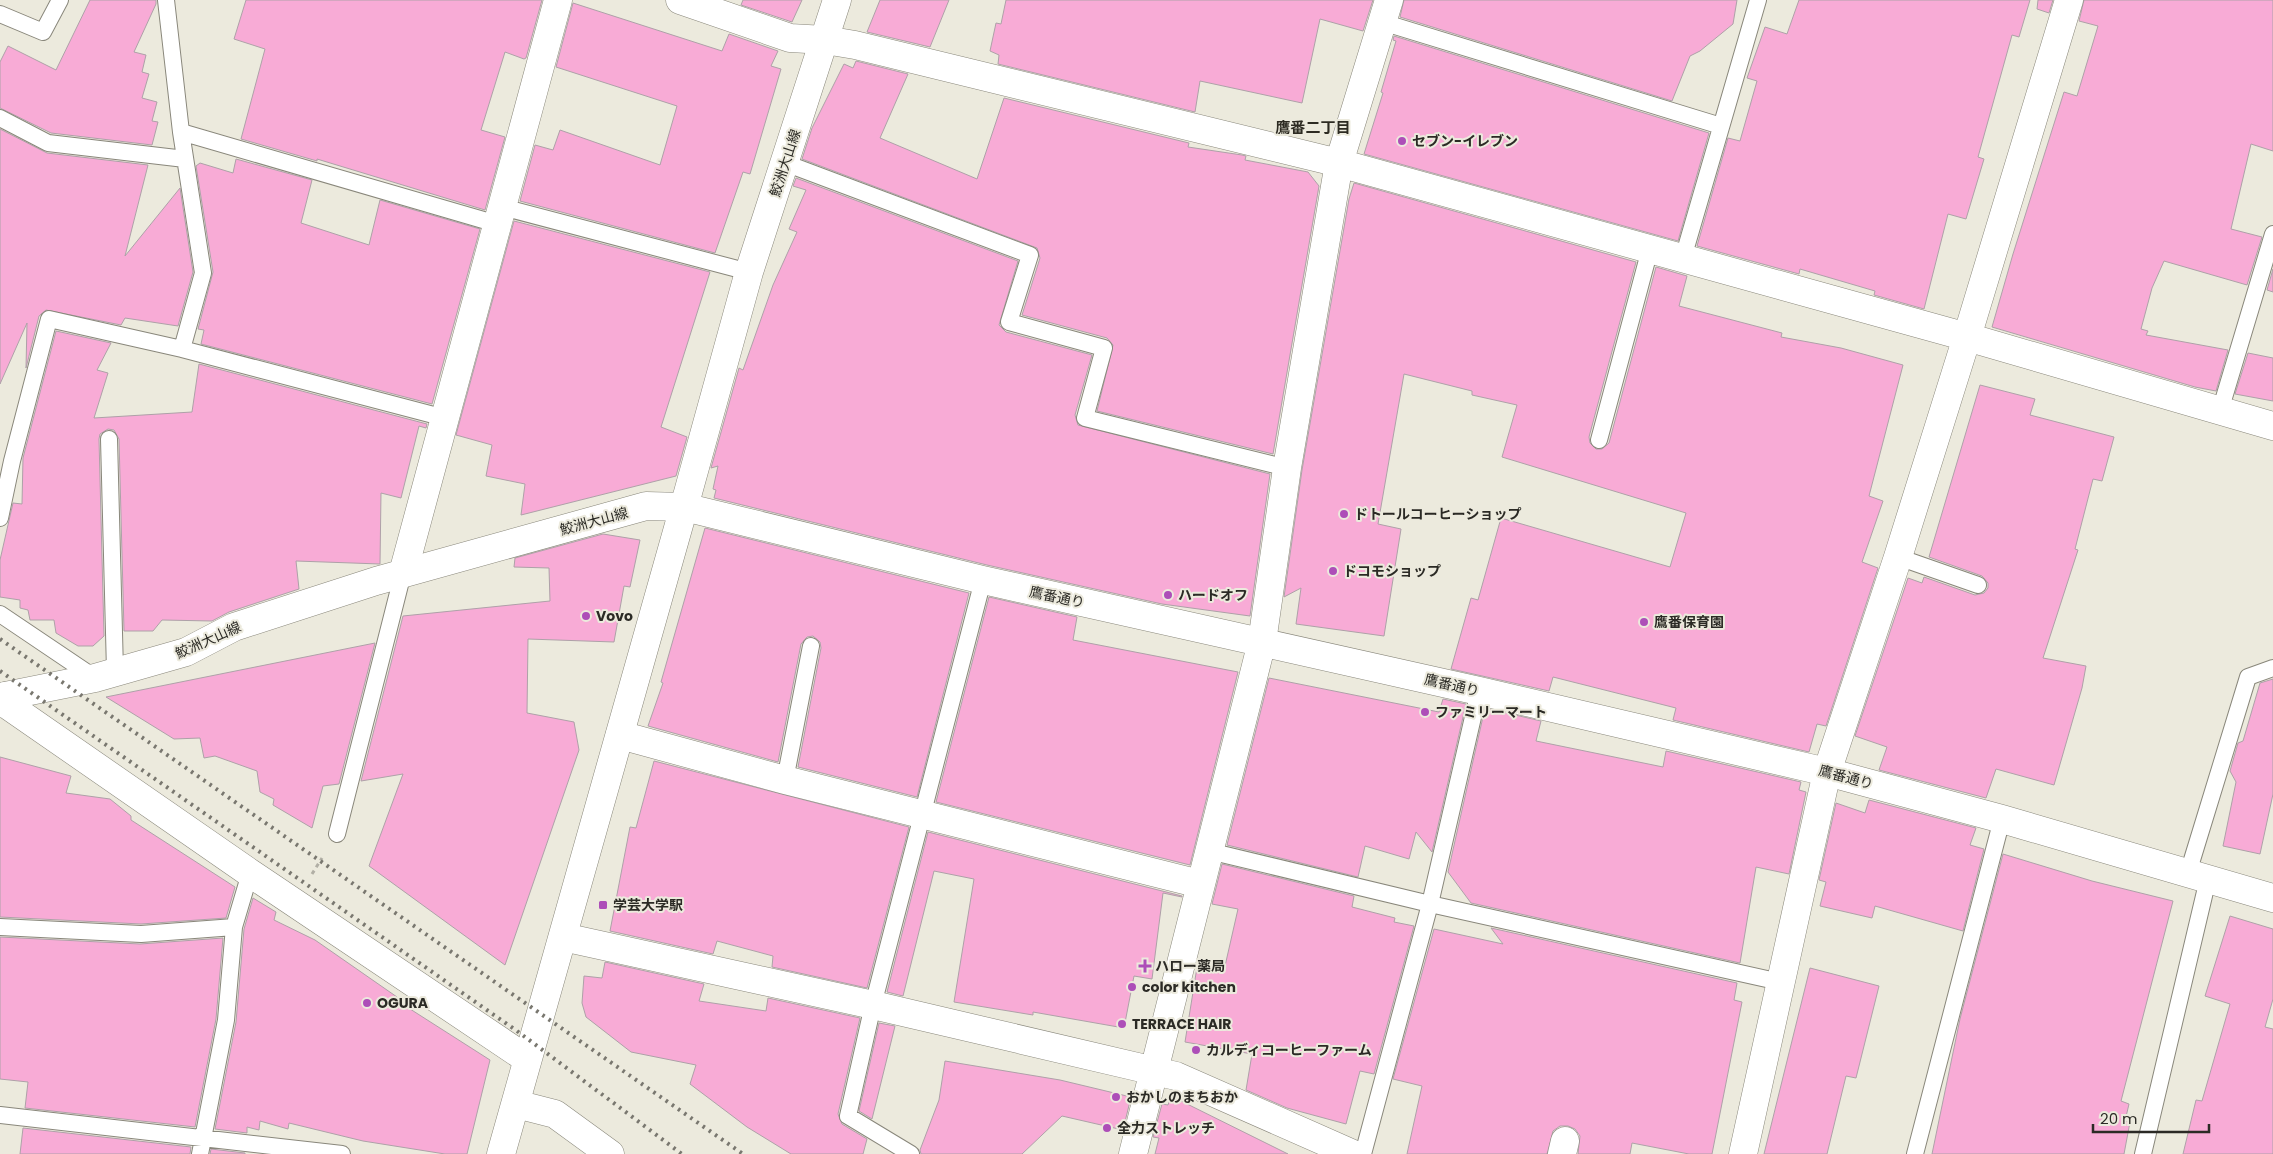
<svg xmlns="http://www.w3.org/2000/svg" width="2273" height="1154" viewBox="0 0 2273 1154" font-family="Poppins,'Noto Sans JP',sans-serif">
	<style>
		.building { fill: #f8abd6; stroke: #aea1a8 }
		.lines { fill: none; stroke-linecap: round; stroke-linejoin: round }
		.service-casing { stroke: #89877b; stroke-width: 18 }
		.minor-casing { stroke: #89877b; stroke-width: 29 }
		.tertiary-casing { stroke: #89877b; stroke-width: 29 }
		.secondary-casing { stroke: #89877b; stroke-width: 29 }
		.path { stroke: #b1afa5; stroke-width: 3; stroke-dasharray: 4 4; stroke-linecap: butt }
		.service { stroke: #fff; stroke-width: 16 }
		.minor { stroke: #fff; stroke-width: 28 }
		.tertiary { stroke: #fff; stroke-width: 28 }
		.secondary { stroke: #fff; stroke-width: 28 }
		.rail { stroke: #79776f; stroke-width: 4; stroke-dasharray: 2.5 5; stroke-linecap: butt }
		.poi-dot { fill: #ad4eb8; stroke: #eceadd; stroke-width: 2 }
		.labels { text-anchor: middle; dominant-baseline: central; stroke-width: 4; stroke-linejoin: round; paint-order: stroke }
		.poi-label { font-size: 14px; font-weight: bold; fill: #2b2a25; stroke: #eceadd; text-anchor: start }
		.street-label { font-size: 14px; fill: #2b2a25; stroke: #eceadd }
		.neighbourhood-label { font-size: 15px; font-weight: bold; fill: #2d2b22; stroke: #eceadd }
	</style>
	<rect width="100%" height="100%" fill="#eceadd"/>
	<path class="building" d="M90 0H156V4L134 52 146 55 142 72 149 74 142 98 157 102 152 121 158 122 152 145 51 133 0 108V62L8 46 56 70Z
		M246 0H542L526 58 524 59 505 52 481 130 505 137 485 210 317 159V161L241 139 265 49 234 39Z
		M743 0H802L792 22 741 5Z
		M880 0H949L930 47 867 32Z
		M1006 0H1373L1363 31 1320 19 1302 103 1200 81 1195 112 998 64 999 55 990 51 996 23 1001 24Z
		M1404 0H1737L1733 24 1700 51 1690 56 1672 101 1400 17Z
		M1799 0H2030L2019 37 2012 35 1978 157 1984 159 1966 219 1948 214 1924 309 1874 295 1875 291 1800 269 1799 274 1697 246 1728 138 1740 141 1757 81 1747 78 1765 27 1787 34Z
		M2038 0H2053L2049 13 2037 9Z
		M2084 0H2273V151L2251 144 2231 229 2262 237 2247 285 2164 261 2152 288 2141 329 2148 331 2146 335 2228 350 2216 391 2195 387 1992 327 2013 254 2064 92 2077 96 2098 26 2079 21Z
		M573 3 722 51 729 34 778 51 771 66 781 69 750 174 743 172 715 253 520 201 535 145 553 150 560 130 660 165 677 106 556 67Z
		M1394 36 1709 133 1678 241 1364 154 1383 93 1381 92 1396 41 1393 40Z
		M856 61 908 74 880 138 977 179 1004 98 1189 143 1188 147 1242 155 1246 156 1245 160 1308 172 1319 186 1273 454 1097 411 1113 345 1107 338 1022 315 1040 258 1037 248 802 159 812 128 844 64 853 68Z
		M0 129 47 153 148 165 125 256 180 188 193 272 178 326 125 318 121 325 46 310 39 316 26 368 27 323 0 384Z
		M236 159 312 180 301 223 369 245 380 200 480 229 432 404 201 344 204 330 198 329 213 272 196 166 200 163 233 173Z
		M796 178 1018 261 999 325 1006 332 1092 355 1075 415 1078 425 1270 474 1250 616 1162 604 987 565 714 498 716 490 713 489 718 466 711 468 739 368 743 370 773 285 797 232 789 229 806 190 793 186Z
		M1354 183 1636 262 1589 437 1590 443 1596 449H1602L1609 443 1656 267 1687 276 1679 306 1782 333 1781 337 1841 348 1903 365 1869 496 1883 501 1862 562 1878 568 1826 726 1817 724 1809 752 1673 720 1676 708 1553 677 1549 691 1451 669 1471 598 1478 600 1501 518 1670 567 1686 513 1502 457 1517 405 1472 395V391L1404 374 1378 524 1401 529 1384 636 1296 624 1301 588 1284 597 1302 470 1349 199Z
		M514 221 710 272 661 427 687 437 676 476 521 515 525 484 486 476 492 445 456 435Z
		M2273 269V292L2267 290Z
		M56 331 111 343 97 370 108 373 94 418 192 412 199 364 427 424 426 428 419 426 401 498 381 493 380 564 296 561 299 589 229 612 212 621 162 620 153 631H124L119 439 114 430 108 429 100 434 99 439 104 636 93 646H78L56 633 54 620H30L28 610 20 608V600L0 597V560L13 503 22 504 23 458Z
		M2248 353 2273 358V401L2235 394Z
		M1980 385 2035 399 2030 415 2114 437 2102 481 2093 479 2075 549 2078 550 2043 658 2086 666 2082 688 2054 785 1996 769 1986 798 1879 770 1887 747 1855 736 1908 578 1922 583 1924 577 1975 595 1984 593 1988 588V583L1982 576 1929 557Z
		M705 528 969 593 917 797 798 767 821 648 820 642 813 636 807 637 801 644 778 762 648 726 663 683 661 682Z
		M603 534 640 540 630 587 624 586 614 642 528 639 527 713 574 722 579 750 505 965 369 866 403 774 361 781 403 616 550 601 549 568 514 567 515 558Z
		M989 597 1077 617 1073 640 1238 672 1190 865 936 802Z
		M375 643 339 784 323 786 312 828 273 805 274 799 260 792 257 771 215 756 204 758 200 738 174 739 106 697Z
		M1269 678 1439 712 1443 699 1466 704 1432 852 1416 832 1409 859 1365 846 1358 877 1227 845Z
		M2273 679V794L2260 854 2223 846 2236 782 2230 771 2238 743 2243 741 2260 683Z
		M1485 708 1541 721 1536 741 1663 767 1666 751 1801 782 1799 790 1806 792 1789 874 1756 867 1740 963 1471 903 1448 872Z
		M0 757 71 776 66 793 110 799 131 816V820L235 887 226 918 141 924 0 917Z
		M654 761 909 827 867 988 772 967 773 956 717 941 713 954 610 931 630 827 636 828Z
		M1869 800 1976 828 1970 845 1984 849 1963 931 1875 906 1872 918 1820 906 1826 882 1819 880 1836 803 1865 813Z
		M928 832 1182 896V897L1163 893 1152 979 1134 976 1124 1028 1033 1012V1015L954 1002 974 879 934 871 903 996 887 992Z
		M2003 854 2092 881 2173 901 2121 1101 2129 1104 2125 1121 2130 1122 2124 1154H1932L1960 1019Z
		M1222 864 1354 896 1352 907 1395 918 1394 922 1414 926 1374 1074 1360 1071 1346 1124 1287 1108 1246 1090 1252 1054 1185 1042 1198 961 1225 966 1238 909 1212 904Z
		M253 898 276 912 274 920 315 940 397 997 396 1000 490 1060 467 1154H445L363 1141 289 1123 288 1129 260 1121 259 1130 247 1127V1133L215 1129 236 1022 244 929Z
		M2230 916 2273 929V999L2265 1027 2273 1029V1154H2183L2196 1100 2202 1101 2230 1004 2205 996Z
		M1491 928 1737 983 1734 1000 1742 1002 1712 1154H1689L1632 1143 1630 1154H1578L1580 1136 1575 1129 1568 1126H1560L1553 1131 1547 1154H1407L1422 1086 1393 1079 1434 929 1503 944Z
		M0 937 140 944 223 938 216 1019 195 1127 25 1108 28 1082 0 1079Z
		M605 962 704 984 699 1001 766 1011 768 998 860 1018 838 1114 842 1124 867 1139 863 1154H791L747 1127 690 1084 696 1065 631 1052 586 1017 582 1003 584 976 602 978Z
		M1810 968 1879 986 1856 1078 1846 1076 1827 1154H1764Z
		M879 1023 895 1026 872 1119 859 1111Z
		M945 1061 1060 1080 1131 1097 1123 1130 1062 1116 1022 1154H921L920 1150 939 1100Z
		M1171 1096 1288 1154H1155L1159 1138 1153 1137 1162 1104 1168 1105Z
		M23 1128 191 1147 190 1154H20Z
		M211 1149 245 1153V1154H210Z"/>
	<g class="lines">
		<g class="service-casing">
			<path id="service" d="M166 0 181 132 203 273 182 349
				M0 14 43 32 60 0
				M1382 22 1721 126
				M0 118 48 143 185 159
				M181 132 497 224
				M785 163 1030 255 1009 322 1104 348 1085 418 1287 468
				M502 207 749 272
				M1683 258 1758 0
				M2220 411 2273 234
				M109 439 115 671
				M1599 440 1650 249
				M0 518 12 461 49 319 182 349 445 418
				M1898 557 1978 585
				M0 614 95 678
				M785 780 811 646
				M337 834 403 573
				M1209 851 1430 904 1780 982
				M2188 873 2248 677 2273 668
				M0 927 141 934 234 927
				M0 1115 342 1154
				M200 1154 226 1020 234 927 250 873
				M911 1154 848 1116 873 1005 983 580
				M1363 1154 1430 904 1479 691
				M1915 1154 2002 819
				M2143 1154 2208 879"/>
		</g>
		<g class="minor-casing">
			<path id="minor" d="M680 0 790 38 825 40 855 45 1339 163 1967 337 2273 426
				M403 573 558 0
				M6 696 9 706 250 873 527 1059
				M620 735 785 780 1200 884
				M563 937 873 1005 1176 1076 1353 1154
				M516 1104 555 1114 610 1154
				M1133 1154 1262 642 1287 468 1339 163 1389 0
				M1562 1154 1565 1141
				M1743 1154 1827 772 1898 557 1967 337 2069 0"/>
		</g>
		<g class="tertiary-casing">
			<path id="tertiary" d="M501 1154 684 507 983 580 1479 691 1827 772 2002 819 2273 898"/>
		</g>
		<g class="secondary-casing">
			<path id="secondary" d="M0 697 95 678 186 652 234 627 376 581 646 506 684 507 749 272 837 0"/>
		</g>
		<path class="path" d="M312 874 322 858"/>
		<use href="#service" class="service"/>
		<use href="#minor" class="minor"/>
		<use href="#tertiary" class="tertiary"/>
		<use href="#secondary" class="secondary"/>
		<path class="rail" d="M0 639 743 1154
			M0 671 517 1031 682 1154"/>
	</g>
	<g class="poi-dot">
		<circle cx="1402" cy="141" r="5"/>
		<circle cx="1344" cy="514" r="5"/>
		<circle cx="1333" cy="571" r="5"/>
		<circle cx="1168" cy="595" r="5"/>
		<circle cx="586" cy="616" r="5"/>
		<circle cx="1644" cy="622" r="5"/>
		<circle cx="1425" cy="712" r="5"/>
		<rect x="598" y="900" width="10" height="10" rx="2.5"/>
		<path d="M1142.5 958.5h5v5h5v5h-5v5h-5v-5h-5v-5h5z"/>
		<circle cx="1132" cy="987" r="5"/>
		<circle cx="367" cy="1003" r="5"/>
		<circle cx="1122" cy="1024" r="5"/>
		<circle cx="1196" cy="1050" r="5"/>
		<circle cx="1116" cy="1097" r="5"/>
		<circle cx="1107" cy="1128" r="5"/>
	</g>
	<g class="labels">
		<g class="poi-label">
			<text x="1412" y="141">セブン-イレブン</text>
			<text x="1354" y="514">ドトールコーヒーショップ</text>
			<text x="1343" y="571">ドコモショップ</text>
			<text x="1178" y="595">ハードオフ</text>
			<text x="596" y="616">Vovo</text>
			<text x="1654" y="622">鷹番保育園</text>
			<text x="1435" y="712">ファミリーマート</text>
			<text x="613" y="905">学芸大学駅</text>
			<text x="1155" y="966">ハロー薬局</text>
			<text x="1142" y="987">color kitchen</text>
			<text x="377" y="1003">OGURA</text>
			<text x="1132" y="1024">TERRACE HAIR</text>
			<text x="1206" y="1050">カルディコーヒーファーム</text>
			<text x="1126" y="1097">おかしのまちおか</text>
			<text x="1117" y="1128">全力ストレッチ</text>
		</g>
		<g class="street-label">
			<text transform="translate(785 163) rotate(-72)">鮫洲大山線</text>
			<text transform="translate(594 521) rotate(-15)">鮫洲大山線</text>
			<text transform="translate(1057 597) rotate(12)">鷹番通り</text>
			<text transform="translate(208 640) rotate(-24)">鮫洲大山線</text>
			<text transform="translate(1452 685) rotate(13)">鷹番通り</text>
			<text transform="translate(1846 777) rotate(15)">鷹番通り</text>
		</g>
		<g class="neighbourhood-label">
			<text x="1313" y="127">鷹番二丁目</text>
		</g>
	</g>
	<path d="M2093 1124v8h116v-8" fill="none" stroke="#2b2a25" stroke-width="2.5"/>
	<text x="2100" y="1124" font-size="15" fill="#2b2a25" stroke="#eceadd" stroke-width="4" paint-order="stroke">20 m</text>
</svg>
